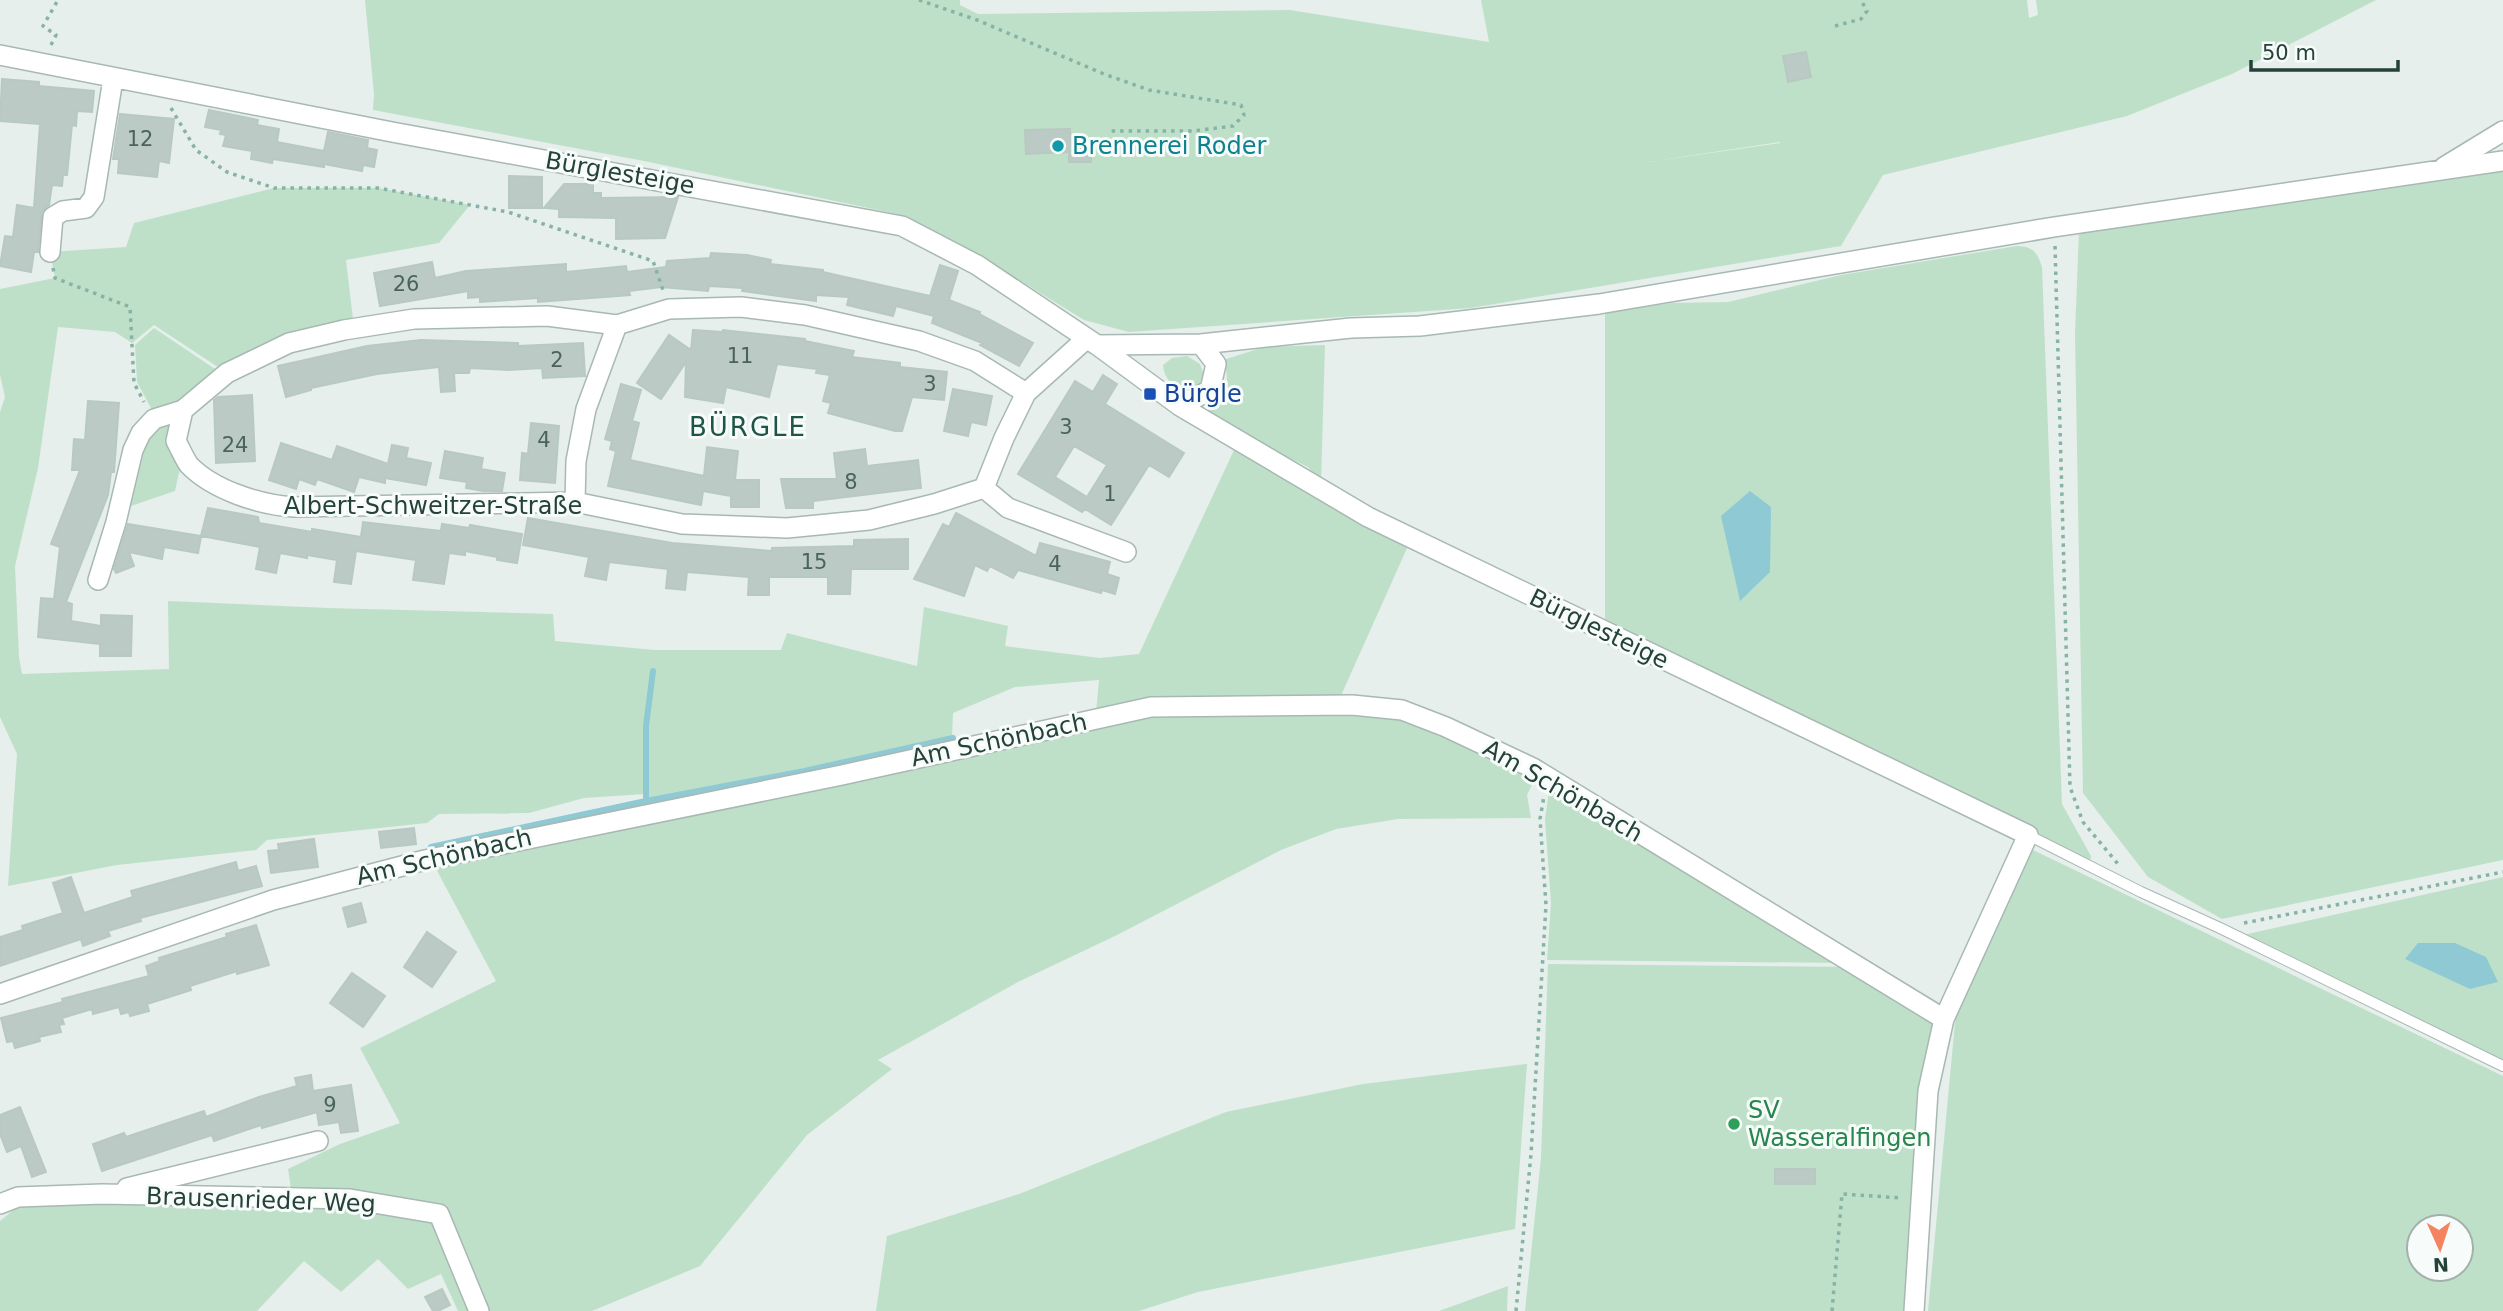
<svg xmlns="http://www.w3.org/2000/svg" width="2503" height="1311" viewBox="0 0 2503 1311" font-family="'DejaVu Sans',sans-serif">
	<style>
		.green { fill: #bfe0c8; fill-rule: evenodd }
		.water { fill: #8ec9d4 }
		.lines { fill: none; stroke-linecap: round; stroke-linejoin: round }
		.stream { stroke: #8ec9d4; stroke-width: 6 }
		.building { fill: #bbcac4; stroke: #b8c9c2; stroke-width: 2; fill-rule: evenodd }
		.lane-casing { stroke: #a8b8b2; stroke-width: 12 }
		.street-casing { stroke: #a8b8b2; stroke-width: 22 }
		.path { stroke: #86b3a5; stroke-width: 3.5; stroke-dasharray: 3.5 5; stroke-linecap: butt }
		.lane { stroke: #fff; stroke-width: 10 }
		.street { stroke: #fff; stroke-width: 19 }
		.culture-dot { fill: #0f9aa8; stroke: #f7fbf9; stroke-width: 2.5 }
		.transit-dot { fill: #1a4fb4; stroke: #f7fbf9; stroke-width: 2.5 }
		.leisure-dot { fill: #2e9e5b; stroke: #f7fbf9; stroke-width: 2.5 }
		.labels { text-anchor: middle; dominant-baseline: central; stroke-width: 6; stroke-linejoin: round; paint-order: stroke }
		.number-label { font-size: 21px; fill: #4a645c }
		.culture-label { font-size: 24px; fill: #0d838f; stroke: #f7fbf9; text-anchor: start }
		.street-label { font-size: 24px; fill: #24423a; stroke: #f7fbf9 }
		.transit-label { font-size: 24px; fill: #164399; stroke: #f7fbf9; text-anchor: start }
		.leisure-label { font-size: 24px; fill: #27864d; stroke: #f7fbf9; text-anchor: start }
		.neighbourhood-label { font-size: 26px; letter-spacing: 2px; fill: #1f5548; stroke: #f7fbf9 }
	</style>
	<rect width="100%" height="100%" fill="#e6efeb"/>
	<path class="green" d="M365 0H960V5L978 14 1290 10 1489 42 1481 0H2027L2029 18 2038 15 2036 0H2376L2232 74 2127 116 1883 175 1841 246 1471 308 1129 332 1084 320 1019 280 897 214 644 161 373 110 374 94ZM1780 142V143L1648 162Z
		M2503 168V860L2222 919 2148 877 2083 793 2075 333 2079 231Z
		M274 188H378L470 205 439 243 346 260 354 328 227 373 154 325 132 343 115 332 58 327 38 468 15 566 19 657 22 674 169 669 168 601 328 608 553 614 555 641 655 650H781L787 633 917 666 924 607 1008 626 1005 646 1100 658 1139 654 1234 450 1350 518 1408 546 1339 700 1096 713 1099 680 1015 687 953 713 952 738 651 799 645 794 584 798 529 813 439 814 427 823 267 840 256 850 117 865 8 886 17 754 0 717V412L5 397 0 375V289L55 278 50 252 126 247 134 223Z
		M2017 246C2034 247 2037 252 2042 267L2062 804 2091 856 2090 863 2004 816 1605 624V312L1673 303 1728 302 1841 275Z
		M154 328 221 373 180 408 182 459 175 491 122 509 136 452 158 421 137 382 135 345Z
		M1325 345 1321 482 1308 467 1268 448 1208 414 1209 405C1227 391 1231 382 1223 360L1264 347Z
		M1187 356 1200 364 1204 375 1199 385C1181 392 1165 386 1163 365L1172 358Z
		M1184 713 1385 715 1438 729 1535 778 1527 795 1531 818 1398 819 1336 829 1281 850 1115 936 1018 982 878 1060 892 1069 807 1135 700 1266 592 1311H458L441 1274 408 1289 378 1259 341 1292 304 1261 257 1311H0V1221L16 1208 37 1202 166 1203 294 1208 288 1169 340 1144 400 1123 360 1048 496 981 435 867 1136 718Z
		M1550 783 1841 963 1547 960 1551 903 1545 820Z
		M2033 850 2503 1076V1311H1928L1956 1012ZM2419 1227H2461V1269H2419Z
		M2503 877V1062L2243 935Z
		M1548 964 1857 967 1944 1019 1914 1311H1525L1541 1158Z
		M1527 1064 1515 1229 1198 1292 1139 1311H876L887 1236 1019 1194 1226 1112 1363 1084Z
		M1508 1286 1507 1311H1439Z"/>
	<path class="water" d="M1750 491 1771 507 1770 572 1740 601 1721 516Z
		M2418 943H2455L2486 957 2498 982 2470 989 2405 959Z"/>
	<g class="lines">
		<path class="stream" d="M646 801 804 771 953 738
			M431 847 646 801V726L653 671"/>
	</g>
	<path class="building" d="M1806 52 1811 77 1788 82 1783 56Z
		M2 79 39 82V86L94 91 92 112 77 111 76 126 72 125 67 175H63L62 186 52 185 49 205 42 211 38 252H34L31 272 0 266 5 236 13 237 17 205 34 208 40 124 0 121Z
		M209 110 258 120 257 125 279 129 277 142 324 151 328 132 368 140 367 148 377 150 374 167 363 165 362 171 324 164V167L273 159 272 163 251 159 252 151 223 146 226 135 220 134 221 130 205 127Z
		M120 114 174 119 169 163 159 161 157 177 118 173 119 159H113Z
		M1070 129V140H1091V162H1069V152L1026 154 1025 130Z
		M509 176 542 177V208H509Z
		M564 184H593V193H601V198L678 197 665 238 616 239V218L559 217V209L544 208Z
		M711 253 747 255 771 260 770 264 823 270V272L836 275 930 296 940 265 958 271 949 300 980 312 979 314 1033 343 1019 366 980 345 982 343 932 323 934 316 896 306 893 316 847 305 849 297 816 295V301L742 291 743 288 709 286 708 291 661 287 629 291 630 295 538 302V298L480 302V297L468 298V291L380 306 374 273 432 262 435 278 466 271 566 264V272L626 266 627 272 666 267 667 261 710 258Z
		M693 330 723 332V330L805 339V341L854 351 852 357 900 363V367L947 372 944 400 912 397 902 431H895L828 413 831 403 823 401 830 375 816 373 817 369 777 364 769 397 726 387 723 403 685 397 686 362 661 399 637 383 669 335 691 350Z
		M421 340 518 343V346L583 343 585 376 543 378 542 368 509 370 470 368 469 373H454L455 391 441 392 439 367 377 374 311 388V390L286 397 278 366 367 346Z
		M1103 375 1117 384 1105 404 1184 453 1169 477 1149 465 1111 525 1085 509 1082 512 1018 474 1075 381 1093 392ZM1074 446 1107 465 1087 497 1055 477Z
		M621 384 641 390 632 421 639 423 630 460 704 476 707 447 738 451 735 480H759V507H731V496L703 491 701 505 608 486 616 451 610 449 612 441 605 439Z
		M953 389 992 396 986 425 971 422 968 436 944 431Z
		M252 395 255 461 216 463 214 400 218 397Z
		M88 401 119 403 114 472H111L108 495 66 602 72 604 71 621 101 626V615L132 616 131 656H100V644L38 637 41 598 54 599 60 547 51 544 80 470H72L74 439 85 440Z
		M531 423 559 426 555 483 520 480 522 453 528 454Z
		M281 443 332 460 337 446 388 464 392 445 408 448 406 458 431 463 426 485 385 478V483L359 477 354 492 317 479 315 485 299 479 296 489 269 480Z
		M865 449 867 466 918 460 921 488 813 501V508H786L781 479H837L834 453Z
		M445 451 483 458 481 469 505 473 502 491H483L466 488 467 482 440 478Z
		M208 508 258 517 259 523 312 532V529L361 537 363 522 441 531 442 524 469 528 470 525 522 534 517 563 497 560V557L465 551V555L449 553 444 584 413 580 416 560 356 551 351 584 334 582 337 560 307 555V558L280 553 276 573 256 569 260 547 201 536Z
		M956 513 1036 556 1040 543 1110 562 1107 574 1119 578 1115 594 1102 590 1101 593 1018 570 1013 578 990 566 987 571 975 565 964 596 914 579 943 524 949 527Z
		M528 518 672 543 772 551V548L854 546V540L908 539V569H851L850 594H828V577H769V595H748L749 577 687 572 685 590 666 588 668 569 609 562 606 580 585 576 589 557 523 545Z
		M128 524 201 536 198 553 164 547 162 559 129 552 134 566 116 573 114 569Z
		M414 828 416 844 381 848 379 832Z
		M314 839 318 867 271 873 268 851 279 850 278 844Z
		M236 862 238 871 256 866 262 886 140 918 141 921 108 931 110 936 83 946 81 939 0 966V937L23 930 22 926 63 913 53 883 71 877 84 913 133 897 131 891Z
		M361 903 366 922 348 927 343 908Z
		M256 925 269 965 237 974V971L190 986 191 990 147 1004 149 1011 130 1016 129 1012 121 1014 119 1007 93 1014 92 1009 62 1018 64 1024 59 1025 61 1032 39 1037 40 1041 15 1048 13 1041 7 1042 1 1018 63 1002 62 999 149 976 146 966 160 961 159 958 227 937 226 934Z
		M427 932 456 952 432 987 404 967Z
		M352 973 385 996 363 1027 330 1003Z
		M311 1075 313 1091 351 1085 358 1131 341 1133 339 1122 319 1125 317 1112 262 1128 261 1125 214 1141 212 1135 102 1171 93 1144 124 1133 126 1137 204 1111 206 1117 259 1097 297 1086 295 1078Z
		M20 1107 46 1172 32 1177 21 1146 7 1152 0 1134V1115Z
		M1775 1169H1815V1184H1775Z
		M442 1289 450 1305 438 1311H433L425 1297Z"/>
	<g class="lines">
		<g class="lane-casing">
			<path id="lane" d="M2028 835 2141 892 2220 928 2503 1066"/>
		</g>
		<g class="street-casing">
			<path id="street" d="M0 55 392 132 902 226 977 265 1097 345 1180 406 1368 517 2028 835 1944 1019 1928 1091 1914 1311
				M2444 167 2503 131
				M50 252 53 217 63 211 86 208 94 197 113 79
				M1097 345 1201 344 1351 328 1420 326 1599 304 2054 227 2503 161
				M1180 406 1210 390 1216 364 1201 344
				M984 488 934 504 869 520 787 528 682 524 575 502 294 507C260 505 213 490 189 465 184 458 180 448 176 441L183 410 227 373 289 343 344 330 414 319 547 316 617 325 669 309 741 307 805 315 919 341 975 361 1026 393
				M984 488 1004 438 1026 393 1086 339
				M984 488 1008 508 1126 552
				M575 502 576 461 586 409 617 325
				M98 580 116 522 133 450 141 433 154 419 183 410
				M0 994 273 900 425 860 842 775 1151 707 1352 705 1402 710 1446 727 1533 768 1944 1019
				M127 1188 318 1141
				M0 1204 18 1197 102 1194 350 1199 439 1214 479 1311"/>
		</g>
		<path class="path" d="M919 0 977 20 1104 74 1149 90 1241 105 1244 115 1233 126 1193 131H1109
			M1835 26 1861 19 1867 11 1861 0
			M51 45 56 35 43 26 58 0
			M171 108 196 150 227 172 274 188H378L508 212 653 261 663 290
			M2055 246 2070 787 2083 822 2118 864
			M53 268 55 278 130 307 134 383 144 402
			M2244 923 2503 872
			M1516 1311 1531 1154 1546 905 1540 819 1544 796
			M1832 1311 1842 1194 1902 1198"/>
		<use href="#lane" class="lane"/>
		<use href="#street" class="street"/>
	</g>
	<circle class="culture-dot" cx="1058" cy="146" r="7"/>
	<rect class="transit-dot" x="1143" y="387" width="14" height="14" rx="3.5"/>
	<circle class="leisure-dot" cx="1734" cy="1124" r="7"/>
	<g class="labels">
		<g class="number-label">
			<text x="140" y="139">12</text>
			<text x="406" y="284">26</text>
			<text x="740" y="356">11</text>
			<text x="557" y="360">2</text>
			<text x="930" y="384">3</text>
			<text x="1066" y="427">3</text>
			<text x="544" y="440">4</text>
			<text x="235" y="445">24</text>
			<text x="851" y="482">8</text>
			<text x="1110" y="494">1</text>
			<text x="814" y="562">15</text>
			<text x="1055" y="564">4</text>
			<text x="330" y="1105">9</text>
		</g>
		<g class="culture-label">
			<text x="1072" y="146">Brennerei Roder</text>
		</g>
		<g class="street-label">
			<text transform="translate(620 173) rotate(10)">Bürglesteige</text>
			<text x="433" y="506">Albert-Schweitzer-Straße</text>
			<text transform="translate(1599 629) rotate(26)">Bürglesteige</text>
			<text transform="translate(999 740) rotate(-12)">Am Schönbach</text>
			<text transform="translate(1563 791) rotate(30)">Am Schönbach</text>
			<text transform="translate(444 857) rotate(-13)">Am Schönbach</text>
			<text transform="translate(261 1200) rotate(2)">Brausenrieder Weg</text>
		</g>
		<g class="transit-label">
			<text x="1164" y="394">Bürgle</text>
		</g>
		<g class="leisure-label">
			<text x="1748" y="1110">SV<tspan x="1748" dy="28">Wasseralfingen</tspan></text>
		</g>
		<g class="neighbourhood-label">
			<text x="748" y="427">BÜRGLE</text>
		</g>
	</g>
	<g transform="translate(2440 1248) rotate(177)"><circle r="33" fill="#f7fbf9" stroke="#a3b1ad" stroke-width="2"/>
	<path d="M0-5L12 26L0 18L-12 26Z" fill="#f4845f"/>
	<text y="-10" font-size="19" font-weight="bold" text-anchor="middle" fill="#24423a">N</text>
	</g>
	<path d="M2251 60v10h147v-10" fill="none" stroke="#24423a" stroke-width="3.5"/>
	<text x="2262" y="60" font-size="21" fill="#24423a" stroke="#f7fbf9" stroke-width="5" paint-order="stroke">50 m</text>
</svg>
